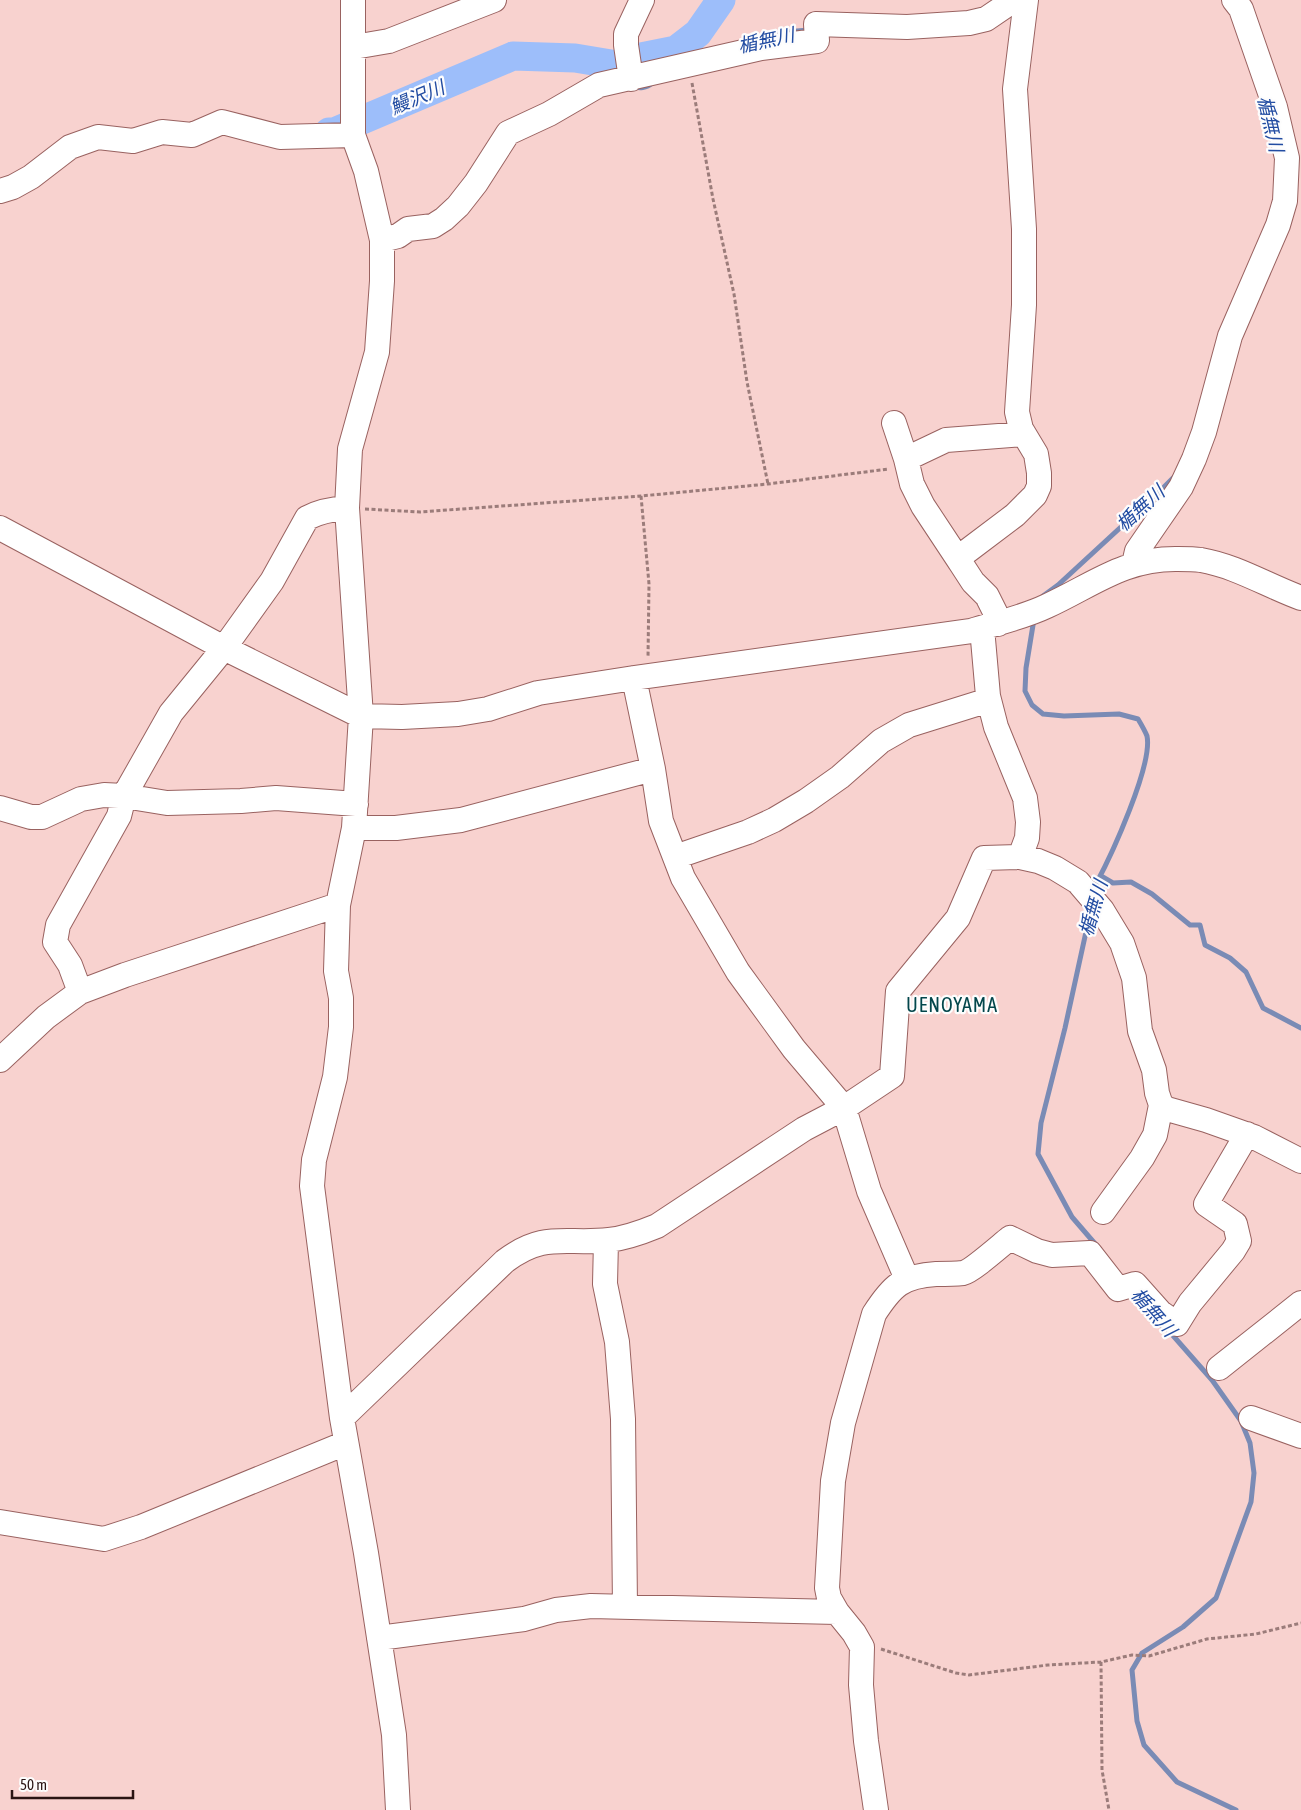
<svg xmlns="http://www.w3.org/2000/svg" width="1301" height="1810" viewBox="0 0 1301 1810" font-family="'Asap Condensed','Noto Sans JP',sans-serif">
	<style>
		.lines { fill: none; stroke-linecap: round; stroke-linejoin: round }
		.stream { stroke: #7a8bb5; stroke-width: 5 }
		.river { stroke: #9dbefa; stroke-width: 29 }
		.minor-casing { stroke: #996260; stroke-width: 26 }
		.path { stroke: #9b7c7a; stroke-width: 3; stroke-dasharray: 4 2.5; stroke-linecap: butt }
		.minor { stroke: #fff; stroke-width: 24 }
		.labels { text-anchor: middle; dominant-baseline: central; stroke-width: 4.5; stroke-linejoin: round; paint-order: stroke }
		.water-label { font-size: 19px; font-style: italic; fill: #224ca2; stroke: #fdfdfd }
		.quarter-label { font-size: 20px; letter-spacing: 1px; fill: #03464b; stroke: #fdfdfd }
	</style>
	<rect width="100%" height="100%" fill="#f8d2cf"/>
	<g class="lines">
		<path class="stream" d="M770 36 785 32 809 30
			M632 86C639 89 647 88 652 83
			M1043 596 1058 585 1159 492 1175 476
			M1034 619 1026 668 1025 691 1032 705 1043 714 1064 716 1119 714 1138 719C1141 724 1145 731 1147 736 1153 765 1111 856 1096 884L1095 891
			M1101 876 1113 883 1131 882 1152 894 1190 925H1200L1205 945 1230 958 1246 972 1263 1008 1301 1028
			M1091 909 1065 1028 1041 1123 1038 1154 1072 1217 1097 1246
			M1169 1331 1212 1380 1241 1421 1250 1443 1254 1473 1251 1502 1216 1598 1183 1627 1142 1653 1132 1670 1137 1721 1144 1745 1177 1782 1236 1810"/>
		<path class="river" d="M329 132H334L513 56 575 58 617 65 641 57 676 50 698 33 721 0"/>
		<g class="minor-casing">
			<path id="minor" d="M354 47 389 41 494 0
				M631 79 626 45V34L642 0
				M0 191 13 187 31 177 70 147 98 137 133 141 162 132 192 135 222 122 280 137 353 135
				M382 240 398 236 408 229 433 226 444 219 458 206 476 183 508 133 549 114 599 85 761 48 817 41 816 24 907 27 969 23 986 19 1014 0
				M894 423 906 459 912 484 923 506 960 562
				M906 459 946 440 1024 434
				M0 528 224 648 361 716 402 717 458 714 488 709 538 693 634 678 971 631C996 623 1022 618 1047 606 1093 585 1124 558 1178 559 1186 559 1194 559 1201 560 1236 566 1268 586 1301 598
				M1134 564 1137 551 1181 487 1194 459 1204 432 1230 336 1278 225 1285 201 1287 158 1275 107 1241 9 1234 0
				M998 624 995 612 987 596 973 582 960 562 962 555 1015 515 1035 495 1039 486V473L1036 454 1021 429 1017 412 1024 305V229L1015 89 1026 0
				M982 628 988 696 996 727 1025 798 1028 822 1027 838 1020 857
				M0 808 31 817H42L81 799 104 795 124 796 167 803 241 801 276 798 356 804
				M354 828H396L461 820 653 769
				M675 857 748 832 774 820 806 801 840 777 881 741 909 725 989 700
				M338 905 336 971 341 998V1027L335 1077 314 1160 312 1186 342 1418 366 1553 394 1735 398 1810
				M80 992 70 965 55 942 58 925 119 816 124 796 171 713 224 648 272 581 307 518C320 511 332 509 347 508
				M0 1060 46 1017 80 992 125 975 338 905 354 828 361 716 347 508 350 449 377 352 382 281V240L366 171 353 135V0
				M1103 1212 1142 1158 1155 1135 1161 1105
				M606 1241 605 1284 617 1342 623 1419 625 1607
				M907 1279 869 1191 844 1108 892 1076 898 991 958 918 984 858 1020 857 1038 861 1055 868 1078 882 1102 910 1122 943 1134 978 1140 1031 1154 1070 1157 1093 1161 1105 1167 1109 1206 1120 1254 1137 1301 1161
				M1219 1368 1301 1303
				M342 1418 505 1261C545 1231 565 1245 609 1240 626 1238 640 1233 657 1226L804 1129 844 1108 794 1049 738 972 683 878 661 821 653 769 634 678
				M1251 1418 1301 1436
				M0 1522 104 1539 141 1527 346 1443
				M379 1638 524 1619 556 1610 591 1606 837 1612
				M876 1810 866 1741 861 1685 862 1647 854 1633 837 1612 829 1598 827 1588 833 1481 843 1423 874 1314C892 1286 902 1276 936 1274 944 1274 954 1274 963 1273 972 1271 1001 1245 1010 1238L1037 1251 1052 1255 1090 1253 1118 1289 1135 1284 1160 1312 1177 1324 1190 1303 1233 1251 1239 1241 1235 1224 1206 1204 1247 1134"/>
		</g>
		<path class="path" d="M692 83 713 199 734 294 747 382 768 484
			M641 496 649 584 648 658
			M365 509 420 512 641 496 768 484 889 469
			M881 1649 956 1673 969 1675 1048 1665 1101 1662 1132 1655 1149 1656 1207 1639 1256 1634 1301 1623
			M1101 1662 1102 1770 1109 1810"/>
		<use href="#minor" class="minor"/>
	</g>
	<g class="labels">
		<g class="water-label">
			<text transform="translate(766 40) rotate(-12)">楯無川</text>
			<text transform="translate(417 97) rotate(-23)">鰻沢川</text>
			<text transform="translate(1271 124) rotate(77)">楯無川</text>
			<text transform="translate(1140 508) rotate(-42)">楯無川</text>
			<text transform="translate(1093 908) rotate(-74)">楯無川</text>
			<text transform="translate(1154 1312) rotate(49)">楯無川</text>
		</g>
		<g class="quarter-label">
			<text x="952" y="1004">UENOYAMA</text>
		</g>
	</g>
	<path d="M12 1790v8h121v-8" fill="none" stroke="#2a1413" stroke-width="2.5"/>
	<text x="20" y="1790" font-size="15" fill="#2a1413" stroke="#fdfdfd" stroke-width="4" paint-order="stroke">50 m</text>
</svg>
